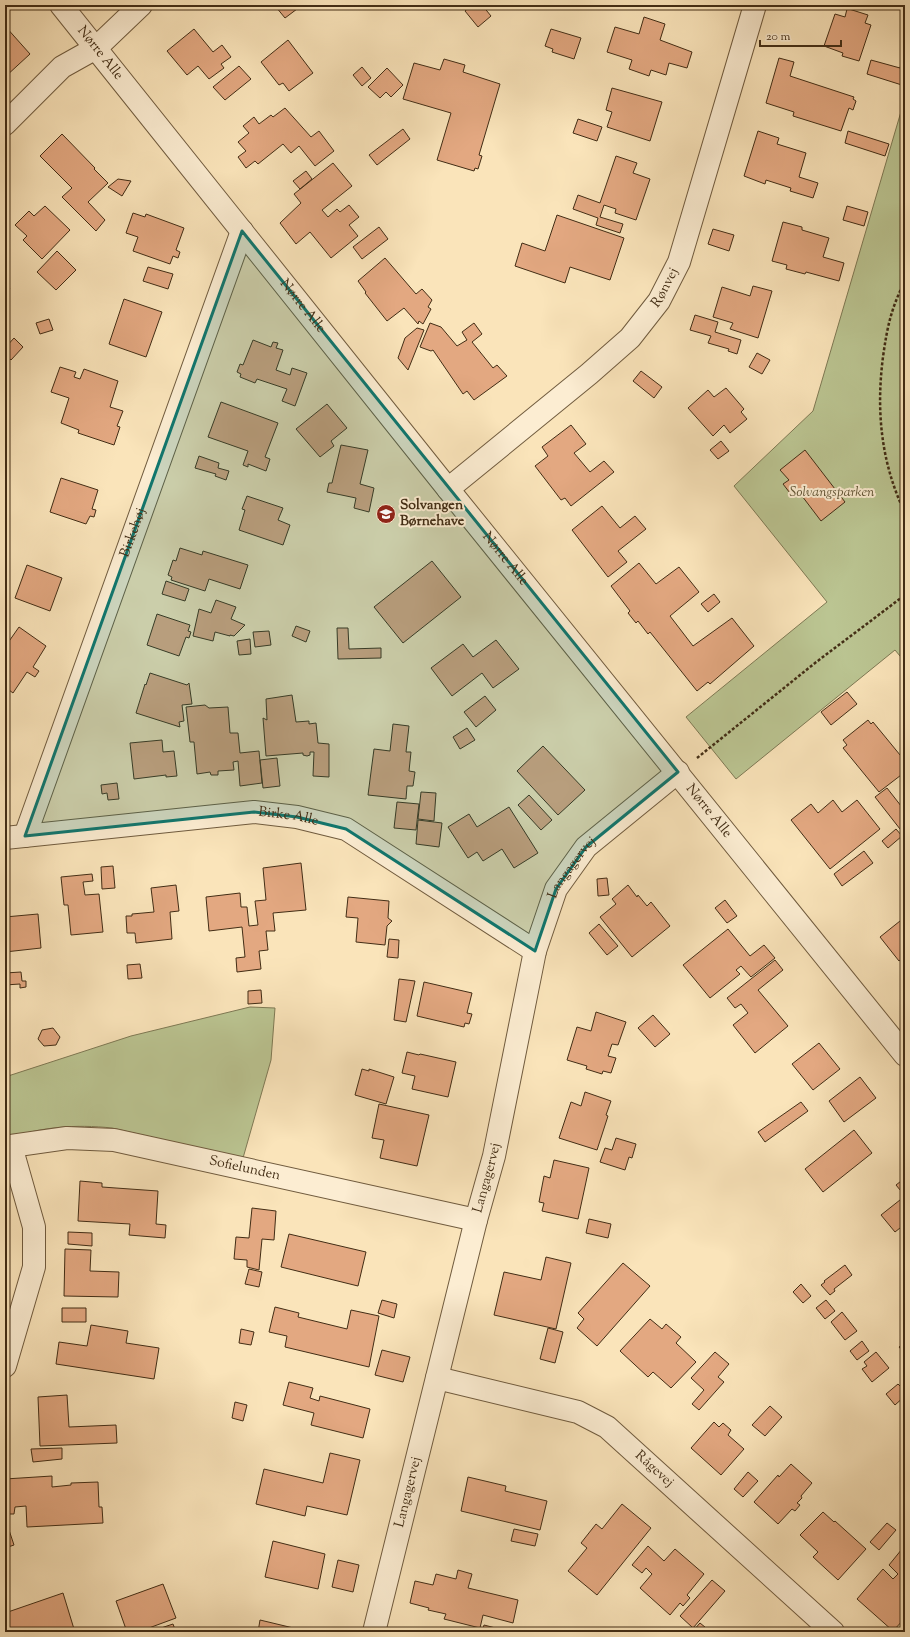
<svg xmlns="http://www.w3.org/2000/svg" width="910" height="1637" viewBox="0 0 910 1637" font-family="'Sorts Mill Goudy',serif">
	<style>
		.green { fill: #bbc592; stroke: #7e7954 }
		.building { fill: #e3a881; stroke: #422d15 }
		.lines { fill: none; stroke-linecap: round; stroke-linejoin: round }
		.minor-casing { stroke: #705b3e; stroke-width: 24 }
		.path { stroke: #422d15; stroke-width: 2.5; stroke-dasharray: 3 2; stroke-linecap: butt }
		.minor { stroke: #fcedd2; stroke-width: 22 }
		.marked { fill: #0f766e; fill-opacity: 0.2; stroke: #0f766e; stroke-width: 3; stroke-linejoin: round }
		.labels { text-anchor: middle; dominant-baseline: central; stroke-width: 4; stroke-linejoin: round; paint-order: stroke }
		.street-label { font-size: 14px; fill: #422d15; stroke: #fcedd2 }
		.park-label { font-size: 14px; font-style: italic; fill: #605334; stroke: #fcedd2 }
		.poi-label { font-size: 14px; font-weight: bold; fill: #422d15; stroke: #fcedd2; text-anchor: start }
	</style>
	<rect width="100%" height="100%" fill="#fae4ba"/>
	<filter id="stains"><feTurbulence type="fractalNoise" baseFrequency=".005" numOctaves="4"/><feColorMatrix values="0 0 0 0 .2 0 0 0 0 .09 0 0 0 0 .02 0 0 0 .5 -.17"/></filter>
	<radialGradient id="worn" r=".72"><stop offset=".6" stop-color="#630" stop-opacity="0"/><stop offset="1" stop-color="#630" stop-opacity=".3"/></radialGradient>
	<path class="green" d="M905 98V662L895 650 736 779 686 717 827 602 734 486 813 411Z
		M250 1007 275 1008 271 1060 243 1158 112 1128C75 1124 41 1127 5 1139V1077L131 1036Z"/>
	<path class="building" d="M279 5H300L301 6 285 18 276 7Z
		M472 5H482L491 16 478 27 465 11Z
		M835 5H850L849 9 868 15 865 23 871 25 859 61 842 56 843 53 824 46 835 14 845 17 847 9Z
		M644 17 665 24 660 40 692 52 687 68 669 63 666 75 651 70 649 76 629 69 632 60 607 52 615 27 639 34Z
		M5 26 30 54 5 77Z
		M194 29 213 52 222 45 231 57 221 64 224 68 209 79 198 66 187 75 167 51Z
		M551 29 581 38 574 59 552 52 553 49 545 46Z
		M288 40 313 73 289 91 283 83 279 85 261 62Z
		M905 49V86L867 74 871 60 900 68Z
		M779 58 794 62 790 76 854 97 853 99 856 101 853 110 849 108 841 131 793 116 794 112 766 103Z
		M444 59 465 65 463 72 500 84 479 155 482 156 478 169 475 168 474 171 437 160 451 113 403 99 414 63 440 70Z
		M239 66 251 79 225 100 213 87Z
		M362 67 371 78 362 86 353 75Z
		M387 68 403 85 391 97 386 92 380 98 368 87Z
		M612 88 662 102 650 141 607 127 612 112 606 110Z
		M285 108 311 137 319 131 334 151 315 166 299 146 291 153 283 144 258 164 255 161 246 168 238 157 246 151 238 142 249 133 243 126 254 117 259 124 271 115 273 117Z
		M578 119 602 127 597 141 573 133Z
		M403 129 410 139 377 165 369 155Z
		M758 131 779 138 777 144 806 153 799 177 818 183 813 198 790 191 791 188 766 180 765 184 744 176Z
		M848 131 889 144 885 156 845 143Z
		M62 134 95 168 94 169 108 183 88 202 105 220 96 231 62 197 72 188 40 156Z
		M616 156 637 163 633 173 650 179 636 220 615 213 616 209 604 205 600 217 623 224 620 233 596 225 598 218 573 209 578 195 600 203Z
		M333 163 352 186 322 210 328 217 337 209 340 212 349 205 359 217 349 225 358 236 331 258 310 232 296 244 280 223 301 203 294 194Z
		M306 171 312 179 300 189 293 181Z
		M118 179 131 181 122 196 108 187Z
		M45 206 70 230 42 259 23 240 27 236 15 225 29 211 34 216Z
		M847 206 868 212 864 226 843 220Z
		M133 213 145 217 146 214 184 228 176 250 180 252 178 258 173 256 170 264 133 251 138 237 126 233Z
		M557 215 624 238 610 280 570 267 565 283 515 266 522 243 545 251Z
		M783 222 802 227V230L829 238 823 257 844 263 839 281 806 272 805 274 786 269 787 265 772 261Z
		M379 227 388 239 362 259 353 247Z
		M713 229 734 235 729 251 708 244Z
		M57 251 76 270 56 290 37 272Z
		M385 258 416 294 422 289 432 300 428 307 431 309 423 324 419 321 418 324 404 308 387 321 365 293 366 292 358 281Z
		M148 267 173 274 168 289 143 281Z
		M5 283 10 289 5 294Z
		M753 286 772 291 758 338 730 329 733 323 713 317 722 287 750 296Z
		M124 299 162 312 146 357 109 344Z
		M695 315 718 322 715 332 741 340 737 354 728 351 729 349 708 343 711 336 690 330Z
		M49 319 53 330 40 334 36 323Z
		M430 323 441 327 457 346 467 340 462 332 474 323 482 334 472 342 493 368 497 365 507 376 474 400 467 391 463 394 433 350 431 351 420 347Z
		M417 328 424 330 408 370 398 358 405 338Z
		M14 338 23 347 11 360 5 354V348Z
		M253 340 271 347 273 342 278 343 276 348 283 350 276 370 290 375 292 368 307 373 295 406 282 401 287 389 257 379 255 383 240 377 241 374 237 372 240 364 243 365Z
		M757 353 770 360 762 374 749 367Z
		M60 367 76 372 74 377 80 379 84 369 118 381 110 407 123 411 117 426 120 427 114 445 78 433 79 430 61 423 69 398 51 392Z
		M641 371 662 387 654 398 633 381Z
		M726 388 744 409 741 412 747 419 730 433 724 425 713 436 688 408 708 390 714 397Z
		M221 402 278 423 265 457 270 459 266 471 248 464V467L243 465 248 451 208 437Z
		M327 404 347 428 331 441 334 446 320 457 296 429Z
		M571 425 586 444 574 453 590 472 604 461 614 472 571 506 565 498 561 500 535 466 548 456 542 447Z
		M721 441 729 451 718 459 710 450Z
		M341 445 368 450 360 484 374 488 369 512 354 508 356 498 327 492 329 483H332Z
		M805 450 845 502 821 521 799 492 793 497 783 484 789 480 780 470Z
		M199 456 219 463 218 468 229 471 226 480 215 476 216 474 195 468Z
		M61 478 98 490 92 509 96 510 94 517 90 516 86 524 50 512Z
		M247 496 283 508 278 520 290 525 283 545 239 530 245 510 242 509Z
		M602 506 620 528 635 516 646 529 618 551 627 562 608 577 572 530Z
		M180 548 202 555 203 551 248 565 240 589 209 579 205 591 171 580 172 577 168 575 173 560 176 561Z
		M432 561 461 597 403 643 374 607Z
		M639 563 656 584 679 567 699 592 670 616 693 646 732 618 754 646 710 684 708 682 697 691 650 632 648 634 638 621 636 623 628 613 630 611 611 586Z
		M27 565 62 578 50 611 15 598Z
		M166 581 189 589 185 601 162 594Z
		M714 594 720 602 708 612 701 604Z
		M216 600 236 607 231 619 245 625 234 636 230 635V636L215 632 213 641 193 636 199 609 211 613Z
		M157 614 190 625 188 631 191 632 189 638 186 637 179 656 147 645Z
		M296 626 310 631 306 642 292 636Z
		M19 627 46 646 33 667 39 671 35 677 27 672 13 693 5 687V647Z
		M337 628H348L349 649 381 648V658L338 659Z
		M269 631 271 645 255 647 253 632Z
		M250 639 251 654 239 655 237 641Z
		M496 640 519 669 493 688 482 673 452 696 431 668 463 644 473 657Z
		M150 673 187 685 189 683 192 704 182 705 184 721 179 722 180 727 136 713 145 684 146 685Z
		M847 692 857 704 831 725 821 712Z
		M292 695 296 722 309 721V724L316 723 318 743 329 744V777L313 776 314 752H310V755L307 756 303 755V753L266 756 263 718 267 720 266 699Z
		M485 696 496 710 476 727 464 712Z
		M205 705 209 708 228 707 230 733H238L240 753 259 751 262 783 240 786 238 761 233 762 234 770 218 771V775H211L210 772 197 774 194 742H190L186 707Z
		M868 720 871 724 873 722 905 761V772L879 792 843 748 847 745 843 740Z
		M393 724 409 726 406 752H411L409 771 415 772 413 786H407L406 799 368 795 374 749 390 751Z
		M467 728 475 740 460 749 453 737Z
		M162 740 163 752 174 751 177 776 166 777V775L134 779 130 743Z
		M543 746 585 790 558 815 517 771Z
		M277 758 280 786 263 788 260 760Z
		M117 783 119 799 108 800 107 793 102 794 101 785Z
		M887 788 905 811V826L900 829 875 797Z
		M421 792 436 793 434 821 418 819Z
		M529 795 552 820 541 830 518 805Z
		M833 800 842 812 857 800 880 829 830 869 791 820 811 804 818 813Z
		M397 802 419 804 416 830 394 828Z
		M509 807 538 853 514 868 502 849 483 861 477 852 468 858 448 827 469 814 477 827Z
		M418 820 442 823 439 847 416 844Z
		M896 829 902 836 888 848 882 841Z
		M864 851 873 863 842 886 834 874Z
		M301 863 306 910 273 913 275 931H266L268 950 259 951 261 969 237 972 236 958 245 957 242 927 209 931 206 897 240 893 241 907H247L249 926 258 925 255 901 266 900 263 868Z
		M113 866 115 888 102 889 101 867Z
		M92 874 93 881 83 882 85 895 99 894 103 932 71 935 68 905H64L61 877Z
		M607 878 609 895 598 896 597 879Z
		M176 885 179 911 170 912 172 939 136 943 135 933H127L126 916H132V914L154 912 151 888Z
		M628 885 637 897 638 895 647 906 651 902 670 926 632 957 600 917 616 904 612 899Z
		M348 897 389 901 388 918 392 921 387 926 385 945 356 942 358 918 346 917Z
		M725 900 737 916 727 923 715 908Z
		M38 914 41 948 5 952V917Z
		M905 917V956L899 961 880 937Z
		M599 924 618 946 607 955 589 933Z
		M728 929 750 956 764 945 775 958 751 977 741 966 736 970 740 974 710 998 683 965Z
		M389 939 399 940 398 958 387 957Z
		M775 960 783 970 758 990 788 1026 755 1053 733 1025 748 1013 741 1004 735 1008 727 998Z
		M140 964 142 978 128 979 127 965Z
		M21 972 22 981H26V987L20 988V984L5 985V973Z
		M399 979 415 981 406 1022 394 1020Z
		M424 982 472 993 467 1013 472 1014 469 1024 465 1023 464 1027 417 1016Z
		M261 990 262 1003 248 1004V991Z
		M596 1012 626 1022 618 1045 612 1044 608 1056 616 1058 611 1073 603 1071 602 1074 586 1069 587 1066 567 1060 577 1027 591 1031Z
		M653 1015 670 1034 655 1047 638 1028Z
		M53 1028 60 1037 56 1045 44 1046 38 1039 42 1030Z
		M819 1043 840 1069 813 1090 792 1064Z
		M407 1052 419 1055 420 1054 456 1062 448 1097 412 1089 415 1076 402 1073Z
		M362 1069 369 1071V1069L394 1077 386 1104 355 1095Z
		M860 1077 876 1098 844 1122 829 1101Z
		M585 1092 611 1101 606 1115 608 1116 597 1150 559 1138 571 1102 581 1106Z
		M801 1102 808 1111 765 1142 758 1132Z
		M379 1104 429 1115 417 1166 380 1158 384 1140 372 1138Z
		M854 1130 872 1153 823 1192 805 1169Z
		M616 1138 636 1144 632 1158 629 1157 625 1170 600 1162 605 1148 612 1150Z
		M554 1160 589 1168 578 1219 542 1211 544 1203 539 1202 544 1176 550 1178Z
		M905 1178V1224L895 1232 881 1215 905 1196 896 1185Z
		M80 1181 102 1183V1187L158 1191 156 1224 166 1225 165 1238 129 1235 130 1224 78 1221Z
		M252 1208 276 1211 274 1240 262 1239 259 1270 247 1267V1260L234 1259 236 1237 249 1238Z
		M589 1219 611 1224 608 1238 586 1233Z
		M68 1232 92 1233V1246L68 1244Z
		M289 1234 366 1252 358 1286 281 1267Z
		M65 1249 91 1250 90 1271 119 1272 118 1297 64 1296Z
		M546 1257 571 1263 556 1329 494 1315 504 1272 541 1280Z
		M623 1263 650 1286 597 1346 577 1328 584 1319 578 1313Z
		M845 1265 852 1275 834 1289 835 1291 830 1295 821 1285 825 1282 824 1281Z
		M249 1269 262 1272 259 1287 245 1284Z
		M801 1284 811 1296 803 1303 793 1292Z
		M382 1300 397 1304 394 1318 378 1313Z
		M826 1300 835 1311 825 1319 816 1308Z
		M275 1307 299 1313 298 1317 347 1329 351 1310 379 1316 369 1367 285 1347 287 1336 269 1332Z
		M62 1308H86V1322H62Z
		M842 1312 857 1331 845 1340 831 1322Z
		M650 1319 662 1329 666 1324 681 1337 676 1343 696 1362 671 1388 653 1372 648 1377 620 1351Z
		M91 1325 128 1331 126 1343 159 1348 154 1379 56 1364 59 1342 87 1346Z
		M548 1328 563 1332 555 1363 540 1359Z
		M241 1329 254 1332 251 1345 239 1343Z
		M862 1341 869 1351 857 1360 850 1351Z
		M905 1342V1354L899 1347Z
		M382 1350 410 1357 403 1382 375 1375Z
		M715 1352 729 1364 718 1377 724 1382 699 1410 692 1404 704 1390 691 1378Z
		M876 1352 889 1368 872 1382 862 1369 867 1366 864 1362Z
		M289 1382 313 1388 310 1398 319 1401 320 1396 370 1409 363 1438 311 1425 314 1413 283 1405Z
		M898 1384 905 1391V1396L895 1405 886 1394Z
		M67 1395 69 1427 116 1425 117 1443 40 1446 38 1397Z
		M235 1402 247 1405 243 1421 232 1418Z
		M770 1406 782 1417 765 1436 752 1425Z
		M714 1422 719 1427 723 1423 731 1430 728 1435 744 1449 721 1475 691 1448Z
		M62 1448V1459L33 1462 31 1449Z
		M330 1453 360 1460 347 1515 307 1506 305 1516 256 1504 264 1469 323 1483Z
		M791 1464 812 1483 801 1496 802 1498 797 1503 800 1505 795 1511 792 1509 778 1524 754 1502 778 1475 779 1477Z
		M748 1472 758 1481 743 1497 734 1489Z
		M52 1476V1487L71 1485V1483L98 1482 99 1507H102L103 1523 27 1527 26 1506 15 1507 14 1514H5V1479Z
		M468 1477 506 1486 505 1491 547 1501 540 1530 461 1511Z
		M622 1504 651 1528 597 1595 568 1571 587 1548 581 1543 596 1524 602 1529Z
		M823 1512 834 1522 835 1521 866 1549 838 1580 813 1557 818 1552 800 1535Z
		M5 1518 14 1545 5 1548Z
		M887 1523 896 1530 879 1550 870 1542Z
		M514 1529 538 1534 535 1546 511 1541Z
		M273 1541 325 1554 318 1589 265 1577Z
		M648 1546 664 1561 675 1549 704 1574 687 1595 690 1598 683 1606 680 1603 670 1615 640 1588 652 1574 646 1568 642 1573 632 1565Z
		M902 1549 905 1552V1584L903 1586 905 1588V1618L893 1631 857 1599 883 1569 893 1579 898 1574 889 1565Z
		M338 1560 359 1565 353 1592 332 1587Z
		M458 1570 472 1574 468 1588 518 1600 513 1623 483 1615 480 1628 444 1619 446 1614 428 1610 429 1608 410 1603 415 1581 433 1585 436 1574 456 1579Z
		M712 1580 725 1591 693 1628 680 1616Z
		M163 1584 176 1618 138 1632H127L116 1601Z
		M63 1593 74 1629 64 1632H5V1613Z
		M260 1620 310 1632H258Z
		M700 1623 711 1632H692Z
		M173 1624 176 1632H149Z
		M484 1625 511 1632H482Z"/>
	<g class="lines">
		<g class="minor-casing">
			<g id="minor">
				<path id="s1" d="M61 5 448 489 905 1055"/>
				<path d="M5 124 62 67 96 48 141 5"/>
				<path id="s2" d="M448 489 589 374 630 338 659 301 679 262 755 5"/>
				<path id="s3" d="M25 836 242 231"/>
				<path id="s4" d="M5 838 254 812 297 817 346 829 535 951"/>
				<path id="s5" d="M5 1149 11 1146 67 1138 114 1140 476 1220"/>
				<path d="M5 1366 34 1267V1227L11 1146"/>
				<path id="s6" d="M437 1378 578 1412 607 1427 833 1632"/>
				<path id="s7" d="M374 1632 476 1220 494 1156 535 951 556 889 586 847 678 772"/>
			</g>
		</g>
		<path class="path" d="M905 281C891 308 887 328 883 357 876 411 881 463 905 513
			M697 758 815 663 905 595"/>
		<use href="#minor" class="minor"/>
	</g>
	<path class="marked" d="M242 231 678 772 586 847 556 889 535 951 346 829 297 817 254 812 25 836Z"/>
	<defs>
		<g id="school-disc" transform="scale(1)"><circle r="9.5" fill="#8f2418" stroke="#fcedd2"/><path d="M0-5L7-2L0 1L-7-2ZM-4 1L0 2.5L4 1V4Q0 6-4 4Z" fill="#fff"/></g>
	</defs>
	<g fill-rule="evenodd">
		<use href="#school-disc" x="386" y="514"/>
	</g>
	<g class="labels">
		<g class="street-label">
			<text stroke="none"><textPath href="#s1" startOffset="62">Nørre Alle</textPath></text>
			<text stroke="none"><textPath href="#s2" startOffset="298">Rønvej</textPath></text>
			<text stroke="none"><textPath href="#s1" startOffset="386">Nørre Alle</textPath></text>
			<text stroke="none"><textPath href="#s3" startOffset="322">Birkehøj</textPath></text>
			<text stroke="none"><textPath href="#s1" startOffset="710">Nørre Alle</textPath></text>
			<text stroke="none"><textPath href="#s1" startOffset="1034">Nørre Alle</textPath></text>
			<text stroke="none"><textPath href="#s4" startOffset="285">Birke Alle</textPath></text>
			<text stroke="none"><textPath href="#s7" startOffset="792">Langagervej</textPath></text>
			<text stroke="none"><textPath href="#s5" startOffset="244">Sofielunden</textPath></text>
			<text stroke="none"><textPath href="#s7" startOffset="468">Langagervej</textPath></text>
			<text stroke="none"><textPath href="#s6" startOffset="241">Rågevej</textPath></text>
			<text stroke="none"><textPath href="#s7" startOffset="144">Langagervej</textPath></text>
		</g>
		<g class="park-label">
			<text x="832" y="493">Solvangsparken</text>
		</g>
		<g class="poi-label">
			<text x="400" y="506">Solvangen<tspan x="400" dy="16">Børnehave</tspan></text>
		</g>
	</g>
	<rect width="910" height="1637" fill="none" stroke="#fae4ba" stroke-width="20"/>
	<rect x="6" y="6" width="898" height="1625" fill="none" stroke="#422d15" stroke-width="2"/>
	<rect x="10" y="10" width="890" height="1617" fill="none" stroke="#422d15"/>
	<path d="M760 40v6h81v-6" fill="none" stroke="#422d15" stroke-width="2"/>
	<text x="766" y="40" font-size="12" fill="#422d15" stroke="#fcedd2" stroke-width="3" paint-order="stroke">20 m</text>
	<rect width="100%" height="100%" filter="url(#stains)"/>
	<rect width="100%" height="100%" fill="url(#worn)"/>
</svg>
